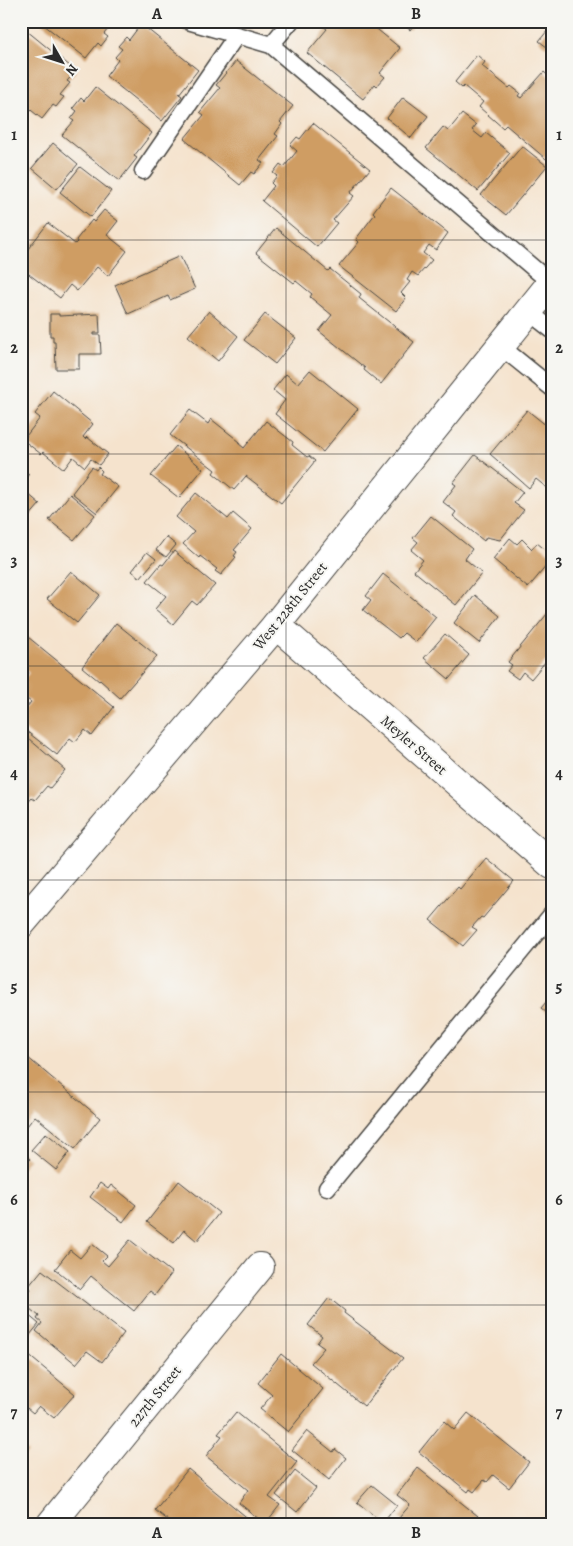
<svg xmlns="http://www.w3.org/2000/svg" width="573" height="1546" viewBox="0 0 573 1546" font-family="Alegreya,serif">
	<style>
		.building { fill: #cf9d64 }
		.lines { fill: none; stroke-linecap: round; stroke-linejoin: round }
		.lane-casing { stroke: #494743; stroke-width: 19 }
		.street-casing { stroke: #494743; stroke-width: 30 }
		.secondary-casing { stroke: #494743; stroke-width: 30 }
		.lane { stroke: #fff; stroke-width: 16 }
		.street { stroke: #fff; stroke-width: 28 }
		.secondary { stroke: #fff; stroke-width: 28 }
		.grid { fill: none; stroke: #2b2b2b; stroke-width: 1; stroke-opacity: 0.55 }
		.labels { text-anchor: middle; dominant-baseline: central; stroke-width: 4; stroke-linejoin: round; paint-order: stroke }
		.street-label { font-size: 15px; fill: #2b2b2b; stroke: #f6f6f2 }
		.neatline { fill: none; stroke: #2b2b2b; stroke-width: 2 }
		.grid-label { font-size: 16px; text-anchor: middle; font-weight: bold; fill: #2b2b2b }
	</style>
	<rect width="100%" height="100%" fill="#f6f6f2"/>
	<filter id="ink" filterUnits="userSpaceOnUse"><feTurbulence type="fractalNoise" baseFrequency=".02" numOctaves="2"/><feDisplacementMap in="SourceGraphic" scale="10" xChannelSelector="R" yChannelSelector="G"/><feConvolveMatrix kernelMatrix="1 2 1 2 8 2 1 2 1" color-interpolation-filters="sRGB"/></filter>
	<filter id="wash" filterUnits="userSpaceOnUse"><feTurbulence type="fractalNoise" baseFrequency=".0096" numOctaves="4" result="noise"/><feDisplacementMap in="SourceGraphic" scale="20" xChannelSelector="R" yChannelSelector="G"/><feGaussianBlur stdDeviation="1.12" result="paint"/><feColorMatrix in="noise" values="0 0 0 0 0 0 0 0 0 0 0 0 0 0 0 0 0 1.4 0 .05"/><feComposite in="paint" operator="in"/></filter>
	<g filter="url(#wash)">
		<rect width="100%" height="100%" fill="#f5e3cd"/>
		<g id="blocks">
			<path class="building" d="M39 21H108L112 24 104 34 108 37 101 46 98 43 86 58Z
				M327 21H367L400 48 380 73 385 77 377 86 375 84 363 99 307 53 327 29 323 26Z
				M399 21H417L410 30Z
				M141 24 198 70 179 94 182 96 162 121 106 76 118 60 115 57 122 49 118 46 126 37 129 40Z
				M552 25V51L539 41Z
				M21 26 76 71 67 81 70 83 60 95 64 97 56 107 53 105 42 119 21 102Z
				M477 55 485 62 482 66 509 88 511 86 520 93 518 96 521 98 544 72 552 79V164L506 125 503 128 479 107 483 102 464 86 462 88 455 82Z
				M236 61 293 106 280 122 282 124 275 134 278 136 259 160 263 163 254 174 251 172 240 185 184 139 204 115 200 112 220 88 216 85Z
				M95 87 152 133 134 156 137 158 119 181 62 135 74 121 71 119 77 111 73 108 81 98 84 101Z
				M403 97 428 116 411 138 387 118Z
				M462 114 476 125 472 130 482 138 486 133 510 153 478 191 426 148 443 127 448 131Z
				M313 123 370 169 350 193 354 196 333 220 337 223 317 247 262 201 274 186 271 183 277 176 273 173 280 164 284 167 297 151 290 145 297 137 300 139Z
				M53 143 78 164 57 189 32 168Z
				M522 146 547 166 506 215 481 195Z
				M80 167 111 191 91 217 60 192Z
				M21 179 28 184 21 192Z
				M391 188 448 233 436 250 429 245 423 253 432 260 418 276 412 272 407 280 410 282 401 293 406 298 396 311 339 266 359 242 356 239 375 214 373 212Z
				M104 210 118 221 107 235 127 251 108 276 97 267 77 291 70 285 60 298 21 268V258L48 223 75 244 77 242 76 240 92 220 94 222Z
				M276 228 328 271 330 269 361 294 359 298 414 342 381 384 364 370 365 368 319 331 332 315 310 297 312 294 296 281 294 283 256 253Z
				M180 256 195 289 170 300 168 296 128 314 115 285Z
				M209 311 238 336 218 361 188 336Z
				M50 314H59V316L99 314 100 333H94V335H100L101 354H79V369H56L55 342H53V336H50Z
				M265 314 296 338 275 364 244 340Z
				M310 370 358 409 323 452 275 414 285 400 273 390 286 374 298 384Z
				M53 391 93 424 83 437 85 439 87 437 108 454 99 465 91 459 85 467 73 457 64 469 43 452 41 454 23 440 40 418 35 414Z
				M190 410 208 424 211 419 240 442 238 443 244 448 266 421 293 442 292 445 307 457 309 456 315 461 281 503 246 476 234 490 213 473 215 470 170 435Z
				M527 410 547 426 552 421V492L536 479 529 488 490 454Z
				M176 446 203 469 179 498 151 476Z
				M475 455 523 492 514 503 524 510 500 540 486 537 484 541 453 516 456 512 443 502 456 485 453 483Z
				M92 467 96 470 98 467 102 471 100 474 118 487 97 513 72 493Z
				M21 468 29 474 21 484Z
				M21 488 40 504 21 526Z
				M196 493 228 519 233 513 252 529 234 550 237 552 234 556 236 557 221 575 215 571 217 569 200 556 199 558 183 544 194 532 176 517Z
				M70 494 95 515 74 540 49 520Z
				M431 516 472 549 465 559 482 573 456 605 414 571 423 560 411 550 418 542 413 538Z
				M166 537 176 545 166 557 156 550Z
				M510 538 517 544 522 539 532 549 537 543 552 555V559L528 588 493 559Z
				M174 551 215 585 197 605 192 601 173 624 155 609 166 596 147 581 161 564 163 565Z
				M147 552 156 559 140 578 132 571Z
				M71 571 100 595 77 623 47 599Z
				M383 574 436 617 416 642 404 633 399 638 363 610 371 600 366 596Z
				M475 595 500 616 479 643 454 623Z
				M547 614 552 617V666L546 661 531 679 523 672 518 679 507 671 512 665 508 662Z
				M116 623 157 656 120 698 100 680 99 681 82 667Z
				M445 634 469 655 449 679 424 658Z
				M28 637 114 707 92 736 85 730 75 742 70 738 57 755 21 727V714L31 702 21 695V682L29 673 21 667V646Z
				M21 732 65 770 50 788 47 786 35 800 32 798 21 810Z
				M486 858 514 881 483 918 481 917 472 927 477 930 463 946 430 920 458 887 460 889Z
				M552 995V1017L541 1008Z
				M21 1052 100 1118 75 1149 35 1116 27 1126 21 1122Z
				M46 1133 70 1152 56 1170 31 1150Z
				M21 1152 30 1159 21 1169Z
				M179 1181 219 1213 197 1241 184 1230 174 1243 147 1222Z
				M100 1183 108 1189 111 1185 136 1205 123 1222 90 1197Z
				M130 1240 172 1273 155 1295 150 1291 134 1311 91 1276 80 1289 55 1269 70 1250 80 1258 92 1244 107 1256 102 1261 108 1266Z
				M42 1270 124 1333 102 1362 87 1351 76 1364 36 1331 42 1323 37 1319 39 1316 21 1302V1301L31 1289 28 1287Z
				M329 1298 345 1311 344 1313 403 1358 364 1406 311 1363 324 1348 317 1343 322 1336 308 1325Z
				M21 1309 39 1324 24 1342 21 1340Z
				M21 1349 75 1394 54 1418 39 1406 33 1413 27 1408 21 1414Z
				M281 1354 323 1389 288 1432 260 1409 272 1395 258 1383Z
				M236 1412 297 1462 269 1497 280 1505 265 1524 239 1503 248 1490 206 1456 222 1436 218 1434Z
				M468 1413 529 1462 509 1488 493 1475 487 1482 484 1480 474 1492 470 1489 468 1492 419 1452 444 1421 454 1430Z
				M307 1431 333 1452 335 1449 346 1458 329 1480 292 1450Z
				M21 1447 28 1452 21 1461Z
				M418 1468 483 1520 479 1525H408L399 1518 410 1505 397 1495Z
				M188 1469 256 1525H174L155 1510Z
				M295 1471 316 1488 297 1512 276 1495Z
				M372 1485 397 1505 383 1523 357 1502Z"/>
		</g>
	</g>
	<g filter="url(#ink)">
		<use href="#blocks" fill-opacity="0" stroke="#494743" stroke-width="1"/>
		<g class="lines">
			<g class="lane-casing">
				<path id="lane" d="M188 21 271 45 551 283
					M271 45 291 21
					M143 171 236 36
					M528 311 552 330
					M500 346 552 388
					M327 1188 552 914"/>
			</g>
			<g class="street-casing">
				<path id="street" d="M276 625 552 865
					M50 1525 260 1267"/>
			</g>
			<g class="secondary-casing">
				<path id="secondary" d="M21 924 276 625 552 282"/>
			</g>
			<use href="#lane" class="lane"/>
			<use href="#street" class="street"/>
			<use href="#secondary" class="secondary"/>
		</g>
	</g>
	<path class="grid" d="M286 21V1525M21 240H552M21 454H552M21 666H552M21 880H552M21 1092H552M21 1305H552"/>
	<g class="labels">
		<g class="street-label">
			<text transform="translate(290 606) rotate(-51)">West 228th Street</text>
			<text transform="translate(414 745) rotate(41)">Meyler Street</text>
			<text transform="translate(155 1396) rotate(-51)">227th Street</text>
		</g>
	</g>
	<rect width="573" height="1546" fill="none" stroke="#f6f6f2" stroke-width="55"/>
	<g transform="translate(62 62) rotate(129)" stroke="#f6f6f2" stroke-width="4" paint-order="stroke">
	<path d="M0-4L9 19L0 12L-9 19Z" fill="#2b2b2b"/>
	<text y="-8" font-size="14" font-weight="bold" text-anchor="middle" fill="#2b2b2b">N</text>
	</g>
	<rect x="28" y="28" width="518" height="1490" class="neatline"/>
	<g class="grid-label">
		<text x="157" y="19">A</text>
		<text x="416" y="19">B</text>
		<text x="14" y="140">1</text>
		<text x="559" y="140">1</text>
		<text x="14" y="353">2</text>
		<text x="559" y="353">2</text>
		<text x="14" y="566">3</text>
		<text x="559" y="566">3</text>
		<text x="14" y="779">4</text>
		<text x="559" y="779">4</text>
		<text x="14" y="992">5</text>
		<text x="559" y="992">5</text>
		<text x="14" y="1205">6</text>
		<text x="559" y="1205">6</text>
		<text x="14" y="1418">7</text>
		<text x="559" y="1418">7</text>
		<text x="157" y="1538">A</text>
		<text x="416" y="1538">B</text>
	</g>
</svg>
